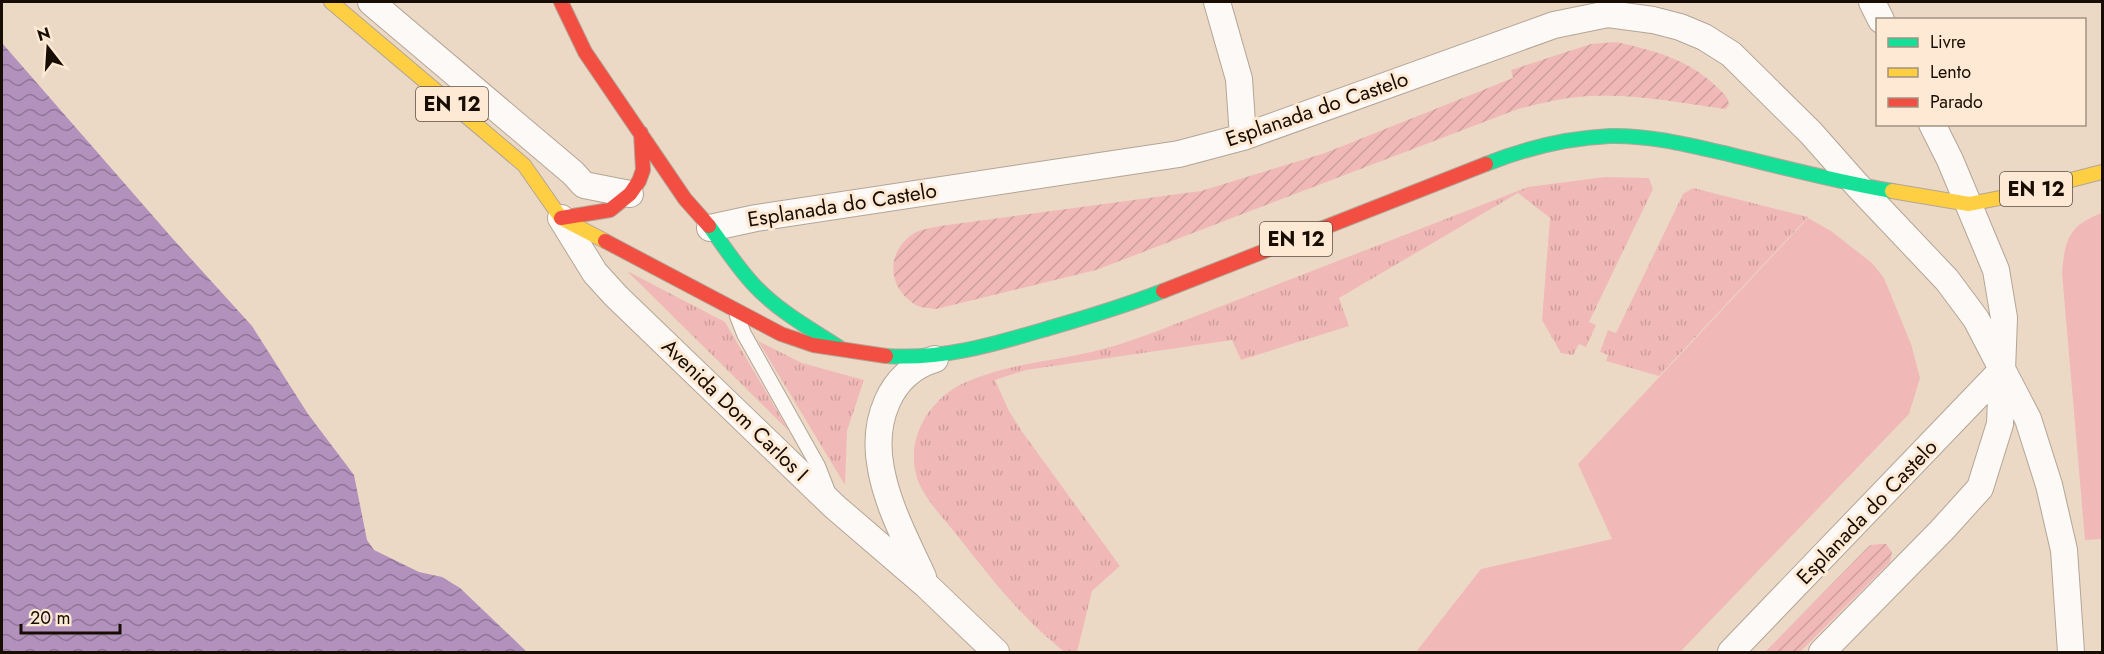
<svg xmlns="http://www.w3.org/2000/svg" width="2104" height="654" viewBox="0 0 2104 654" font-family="Jost,sans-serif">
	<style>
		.grass { fill: url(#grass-tufts) }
		.park { fill: #f0b9b7 }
		.garden { fill: url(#garden-furrows) }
		.water { fill: url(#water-waves) }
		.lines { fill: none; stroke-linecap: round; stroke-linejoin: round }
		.lane-casing { stroke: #b3a596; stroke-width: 16 }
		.street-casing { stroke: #b3a596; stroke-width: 28 }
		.fast-casing { stroke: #b3a596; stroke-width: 16 }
		.slow-casing { stroke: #b3a596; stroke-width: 16 }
		.jam-casing { stroke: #b3a596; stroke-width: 16 }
		.lane { stroke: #fcf9f6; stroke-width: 14 }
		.street { stroke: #fcf9f6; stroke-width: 26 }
		.fast { stroke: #16e098; stroke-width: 14 }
		.slow { stroke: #ffcf43; stroke-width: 14 }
		.jam { stroke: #f24e42; stroke-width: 14 }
		.labels { text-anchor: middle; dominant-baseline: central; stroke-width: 6; stroke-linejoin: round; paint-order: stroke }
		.shield { fill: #feead4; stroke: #5d4f41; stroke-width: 1.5 }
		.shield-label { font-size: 20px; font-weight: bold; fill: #180d02 }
		.street-label { font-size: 21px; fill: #180d02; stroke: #feead4 }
	</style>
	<defs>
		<pattern id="grass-tufts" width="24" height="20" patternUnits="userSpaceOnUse" patternTransform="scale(1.5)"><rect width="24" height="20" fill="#f0b9b7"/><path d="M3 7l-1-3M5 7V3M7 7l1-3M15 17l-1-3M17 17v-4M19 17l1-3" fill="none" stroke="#cd9e9c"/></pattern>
		<pattern id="garden-furrows" width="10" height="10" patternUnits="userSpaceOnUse" patternTransform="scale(1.5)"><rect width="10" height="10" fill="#f0b9b7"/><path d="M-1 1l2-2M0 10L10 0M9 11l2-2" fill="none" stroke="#cd9e9c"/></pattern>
		<pattern id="water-waves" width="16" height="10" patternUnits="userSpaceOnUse" patternTransform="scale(1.5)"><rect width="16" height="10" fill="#b391bd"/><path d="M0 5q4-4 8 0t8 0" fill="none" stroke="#917597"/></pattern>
	</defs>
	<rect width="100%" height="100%" fill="#ecd9c5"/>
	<path class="grass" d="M1605 177 1649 178 1653 189 1589 322 1596 325 1586 347 1579 344 1573 355 1561 353 1542 320 1550 218 1518 193 1339 298 1349 326 1241 360 1232 340 1026 370 995 380 1009 411 1023 433 1120 566 1092 591 1077 652H1064C1052 641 1038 630 1027 618 1002 593 979 563 956 534 945 520 931 506 923 491 899 449 925 400 966 382 1009 363 1058 361 1103 349 1122 344 1141 337 1160 330L1528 187Z
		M1693 188 1808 217 1659 376 1606 361 1608 355 1600 352 1608 330 1616 333 1683 194Z
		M627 271 725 322 789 431Z
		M758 341 802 363 864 380 847 431 845 485Z"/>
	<path class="park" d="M2102 213V539L2085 540 2062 273C2065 239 2069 225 2102 213Z
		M1808 218 1831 231 1872 263 1884 278 1911 344 1920 378 1909 414 1680 652H1416L1481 569 1612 539 1578 464Z"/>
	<path class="garden" d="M1616 42C1652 50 1688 59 1716 86 1722 92 1728 96 1729 104L1726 109C1681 103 1637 94 1591 96 1566 97 1542 103 1518 109L1096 270 936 309C929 308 919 308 914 304 887 286 886 252 913 234 920 229 932 228 940 226L1201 191 1325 153 1513 78 1511 70 1591 44Z
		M1881 544H1886L1892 552 1890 562 1800 652H1765L1870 545Z"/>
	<path class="water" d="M2 43 173 239 252 326 308 414 354 475 367 540 374 550 419 572 442 577 460 588 527 652H2Z"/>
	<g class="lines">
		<g class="lane-casing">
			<path id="lane" d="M737 316 744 334 818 466 829 494"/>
		</g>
		<g class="street-casing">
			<path id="street" d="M371 2 573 173 584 185 630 194
				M1217 2 1239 79 1243 137
				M1872 2 1881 20
				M561 218 595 273 616 296 835 507 927 586 996 652
				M710 228 756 218 1179 154 1243 137 1554 25 1608 14 1653 20 1680 27 1704 37 1731 54 1811 133 1857 185 1947 280 1976 319 2028 419 2049 485 2064 550 2071 652
				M923 577C907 542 888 507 881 469 872 423 888 373 935 359
				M1731 652 2002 370
				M1822 652 1942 530 1980 488 2000 424 2004 318 1996 270 1950 160 1932 124"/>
		</g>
		<g class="fast-casing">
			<path id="fast" d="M1486 164C1526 148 1568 138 1610 136 1651 135 1693 146 1732 155 1785 168 1838 182 1892 191
				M709 226C724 246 737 267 754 285 778 311 811 329 840 348
				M886 356C945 360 998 343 1053 327 1091 316 1127 305 1163 291"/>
		</g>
		<g class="slow-casing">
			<path id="slow" d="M331 2 524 165 561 218 605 241
				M1892 191 1969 204 2005 197 2102 172"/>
		</g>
		<g class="jam-casing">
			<path id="jam" d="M561 2 585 52 685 199 709 226
				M561 218 610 210 630 194 639 181 643 170 641 133
				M605 241 781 334 813 345 886 356
				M1163 291 1486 164"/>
		</g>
		<use href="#lane" class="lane"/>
		<use href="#street" class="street"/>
		<use href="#fast" class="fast"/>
		<use href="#slow" class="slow"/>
		<use href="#jam" class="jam"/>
	</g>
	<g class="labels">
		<g class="shield">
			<rect x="416" y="87" width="72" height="34" rx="4.5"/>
			<rect x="2000" y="172" width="72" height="34" rx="4.5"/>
			<rect x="1260" y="222" width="72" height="34" rx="4.5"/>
		</g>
		<g class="shield-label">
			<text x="452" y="104">EN 12</text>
			<text x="2036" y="189">EN 12</text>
			<text x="1296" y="239">EN 12</text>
		</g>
		<g class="street-label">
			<text transform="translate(1317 109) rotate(-19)">Esplanada do Castelo</text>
			<text transform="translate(842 205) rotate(-9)">Esplanada do Castelo</text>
			<text transform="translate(735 410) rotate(44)">Avenida Dom Carlos I</text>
			<text transform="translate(1867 512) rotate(-46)">Esplanada do Castelo</text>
		</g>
	</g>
	<rect width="2104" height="654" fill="none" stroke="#180d02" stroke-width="6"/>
	<rect x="1876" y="18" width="210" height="108" fill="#feead4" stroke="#a29280" stroke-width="1.5"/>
	<rect x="1888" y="38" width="30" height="9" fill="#16e098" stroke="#a29280" stroke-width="1.5"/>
	<text x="1930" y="48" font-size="18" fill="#180d02">Livre</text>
	<rect x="1888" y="68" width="30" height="9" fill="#ffcf43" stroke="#a29280" stroke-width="1.5"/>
	<text x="1930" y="78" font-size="18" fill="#180d02">Lento</text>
	<rect x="1888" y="98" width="30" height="9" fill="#f24e42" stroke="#a29280" stroke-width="1.5"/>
	<text x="1930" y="108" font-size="18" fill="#180d02">Parado</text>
	<g transform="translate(48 48) rotate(343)" stroke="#feead4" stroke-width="4.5" paint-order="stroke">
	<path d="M0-4.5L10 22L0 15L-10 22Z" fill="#180d02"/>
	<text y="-9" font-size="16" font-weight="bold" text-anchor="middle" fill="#180d02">N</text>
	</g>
	<path d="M21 624v9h99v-9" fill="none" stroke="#180d02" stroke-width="3"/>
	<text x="30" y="624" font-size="18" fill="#180d02" stroke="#feead4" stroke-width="4.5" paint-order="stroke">20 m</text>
</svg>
